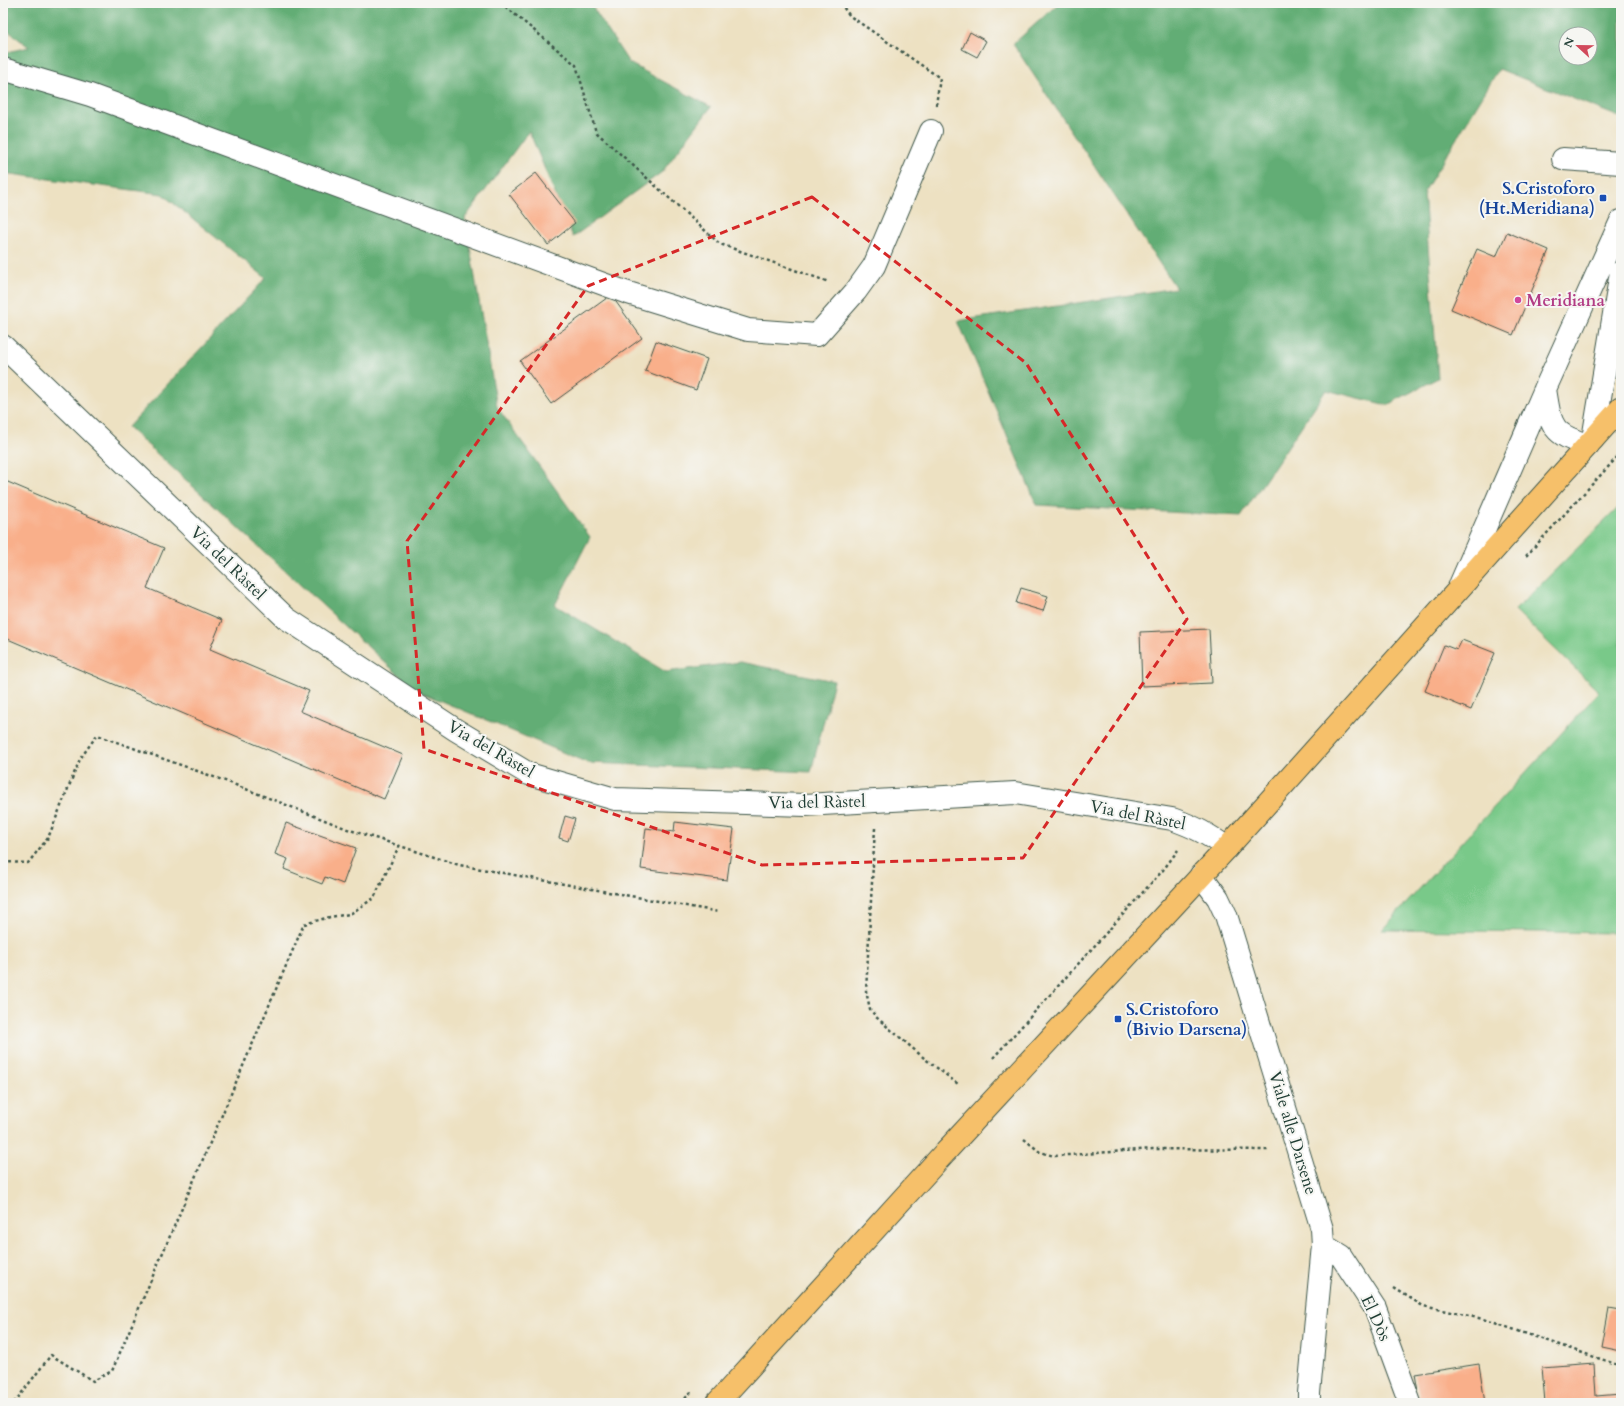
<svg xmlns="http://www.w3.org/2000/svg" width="1624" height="1406" viewBox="0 0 1624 1406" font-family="Cardo,serif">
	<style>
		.green { fill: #79c989; stroke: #4c835e }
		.forest { fill: #62ad75; stroke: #407554; fill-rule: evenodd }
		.building { fill: #f9af8a }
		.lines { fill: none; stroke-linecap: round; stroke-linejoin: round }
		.minor-casing { stroke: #3e5649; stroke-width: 24 }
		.major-casing { stroke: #3e5649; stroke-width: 24 }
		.highway-casing { stroke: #3e5649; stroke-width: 24 }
		.path { stroke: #3e5649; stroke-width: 2.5; stroke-dasharray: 3 3; stroke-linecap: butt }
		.minor { stroke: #fff; stroke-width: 22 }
		.major { stroke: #f6c06b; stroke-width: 22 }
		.highway { stroke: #f6c06b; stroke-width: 22 }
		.marked { fill: none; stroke: #d62828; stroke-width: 3; stroke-dasharray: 8 5; stroke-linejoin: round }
		.transit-dot { fill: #1a4fb4; stroke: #f6f6f2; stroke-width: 1.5 }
		.hotel-dot { fill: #d1479c; stroke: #f6f6f2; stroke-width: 1.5 }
		.labels { text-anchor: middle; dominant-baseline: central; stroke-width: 4; stroke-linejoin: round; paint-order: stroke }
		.transit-label { font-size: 17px; font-weight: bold; fill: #164399; stroke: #f6f6f2; text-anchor: end }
		.hotel-label { font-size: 17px; font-weight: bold; fill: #b23c85; stroke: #f6f6f2; text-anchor: start }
		.street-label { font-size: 17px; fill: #1f3d34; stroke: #f6f6f2 }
	</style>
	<rect width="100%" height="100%" fill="#f6f6f2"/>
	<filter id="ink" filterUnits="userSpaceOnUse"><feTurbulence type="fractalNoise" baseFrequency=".025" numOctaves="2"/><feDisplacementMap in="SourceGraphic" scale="8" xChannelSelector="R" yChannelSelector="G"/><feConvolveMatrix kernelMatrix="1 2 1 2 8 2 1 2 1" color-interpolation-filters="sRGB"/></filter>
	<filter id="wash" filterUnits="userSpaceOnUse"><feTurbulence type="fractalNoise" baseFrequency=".012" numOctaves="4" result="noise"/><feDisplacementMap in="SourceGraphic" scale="16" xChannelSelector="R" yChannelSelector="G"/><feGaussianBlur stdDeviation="0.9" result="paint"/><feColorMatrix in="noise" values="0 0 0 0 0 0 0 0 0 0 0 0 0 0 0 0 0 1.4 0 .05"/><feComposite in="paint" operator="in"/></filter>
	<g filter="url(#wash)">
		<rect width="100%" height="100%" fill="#ede1c2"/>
		<path class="green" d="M1621 505V933L1382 930 1599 692 1515 610Z"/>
		<path class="forest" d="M3 3H590L629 63 711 107 662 172 573 237 529 131 465 218 497 407 590 537 555 605 666 672 740 662 834 681 811 772 588 763 415 690 128 427 266 278 162 194 3 173V53L29 47 3 27Z
			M1059 3H1621V115L1619 117 1499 69 1424 192 1438 378 1387 405 1326 390 1241 516 1037 505 958 321 1176 288 1013 44ZM1566 34H1590V58H1566Z"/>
		<g id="blocks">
			<path class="building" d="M970 32 986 41 977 57 962 49Z
				M536 173 575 223 548 245 509 194Z
				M1507 232 1549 250 1513 335 1451 309 1477 249 1496 257Z
				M611 295 642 338 551 404 520 361Z
				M656 341 707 359 696 390 645 371Z
				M3 480 164 548 147 588 222 620 210 649 309 691 300 711 403 755 384 799 3 637Z
				M1021 588 1048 596 1043 611 1016 603Z
				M1209 629 1212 683 1142 686 1140 632Z
				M1462 640 1495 653 1471 710 1425 691 1444 645 1457 650Z
				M565 816 575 819 568 841 559 838Z
				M675 822 734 829 727 880 641 869 646 828 674 832Z
				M286 823 356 848 343 884 325 877 322 884 284 869 288 859 275 854Z
				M1609 1308 1621 1310V1351L1602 1347Z
				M1594 1363 1596 1396 1621 1394V1403H1545L1542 1367Z
				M1479 1364 1485 1403H1420L1415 1374Z"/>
		</g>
	</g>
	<g filter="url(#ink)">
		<use href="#blocks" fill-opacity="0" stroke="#3e5649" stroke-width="1"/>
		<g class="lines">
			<g class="minor-casing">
				<path id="minor" d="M3 69 90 95 625 292 748 330 817 335 856 291 874 266 931 131
					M1563 159 1621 163
					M3 346 286 618 456 730 529 774 615 799 805 805 1015 793 1172 819C1195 827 1208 834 1227 848
					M1545 389C1551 425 1550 434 1588 445
					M1593 439 1621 272
					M1460 585 1545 389 1621 221
					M1201 875 1218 898 1226 915 1322 1229 1323 1245 1309 1393V1403
					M1323 1245 1341 1256 1375 1308 1410 1403"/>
			</g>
			<g class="major-casing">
				<path id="major" d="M947 1150 1227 848 1621 408"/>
			</g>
			<g class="highway-casing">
				<path id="highway" d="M717 1403 947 1150"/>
			</g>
			<path class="path" d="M501 3 576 65 596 132 720 244 829 282
				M840 3 850 16 940 78 936 105
				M1526 556 1621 453
				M875 828 866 991 870 1009 876 1017 924 1058 958 1084
				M3 862 28 863 48 838 80 759 97 735 228 782 350 830 459 865 719 912
				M993 1058 1164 869 1178 850
				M1024 1139 1040 1152 1054 1156 1153 1149 1270 1150
				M1394 1288 1423 1306 1483 1319 1621 1366
				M14 1403 51 1355 93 1381 112 1371 304 924 330 917 350 914 374 898 399 846
				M681 1403 692 1391"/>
			<use href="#minor" class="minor"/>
			<use href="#major" class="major"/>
			<use href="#highway" class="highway"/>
		</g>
	</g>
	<path class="marked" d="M812 197 1026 363 1187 619 1023 858 762 865 424 749 407 541 588 286Z"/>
	<g class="transit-dot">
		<rect x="1599" y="194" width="8" height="8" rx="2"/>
		<rect x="1114" y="1015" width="8" height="8" rx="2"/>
	</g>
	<circle class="hotel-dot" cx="1518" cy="300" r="4"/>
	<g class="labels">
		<g class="transit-label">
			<text x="1595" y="188">S.Cristoforo<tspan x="1595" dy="20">(Ht.Meridiana)</tspan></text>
			<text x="1126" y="1009" text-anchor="start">S.Cristoforo<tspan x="1126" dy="20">(Bivio Darsena)</tspan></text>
		</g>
		<g class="hotel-label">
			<text x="1526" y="300">Meridiana</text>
		</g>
		<g class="street-label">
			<text transform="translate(228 563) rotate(44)">Via del Ràstel</text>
			<text transform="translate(491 749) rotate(30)">Via del Ràstel</text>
			<text transform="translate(817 802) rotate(-1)">Via del Ràstel</text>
			<text transform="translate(1138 815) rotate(11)">Via del Ràstel</text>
			<text transform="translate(1293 1133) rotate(73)">Viale alle Darsene</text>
			<text transform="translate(1376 1318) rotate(65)">El Dòs</text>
		</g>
	</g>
	<rect width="1624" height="1406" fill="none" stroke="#f6f6f2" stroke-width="16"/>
	<g transform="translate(1578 46) rotate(292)"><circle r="19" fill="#f6f6f2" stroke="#a0aca6"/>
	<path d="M0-3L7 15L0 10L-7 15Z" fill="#d1495b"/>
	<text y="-6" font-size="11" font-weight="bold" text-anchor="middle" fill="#1f3d34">N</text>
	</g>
</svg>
